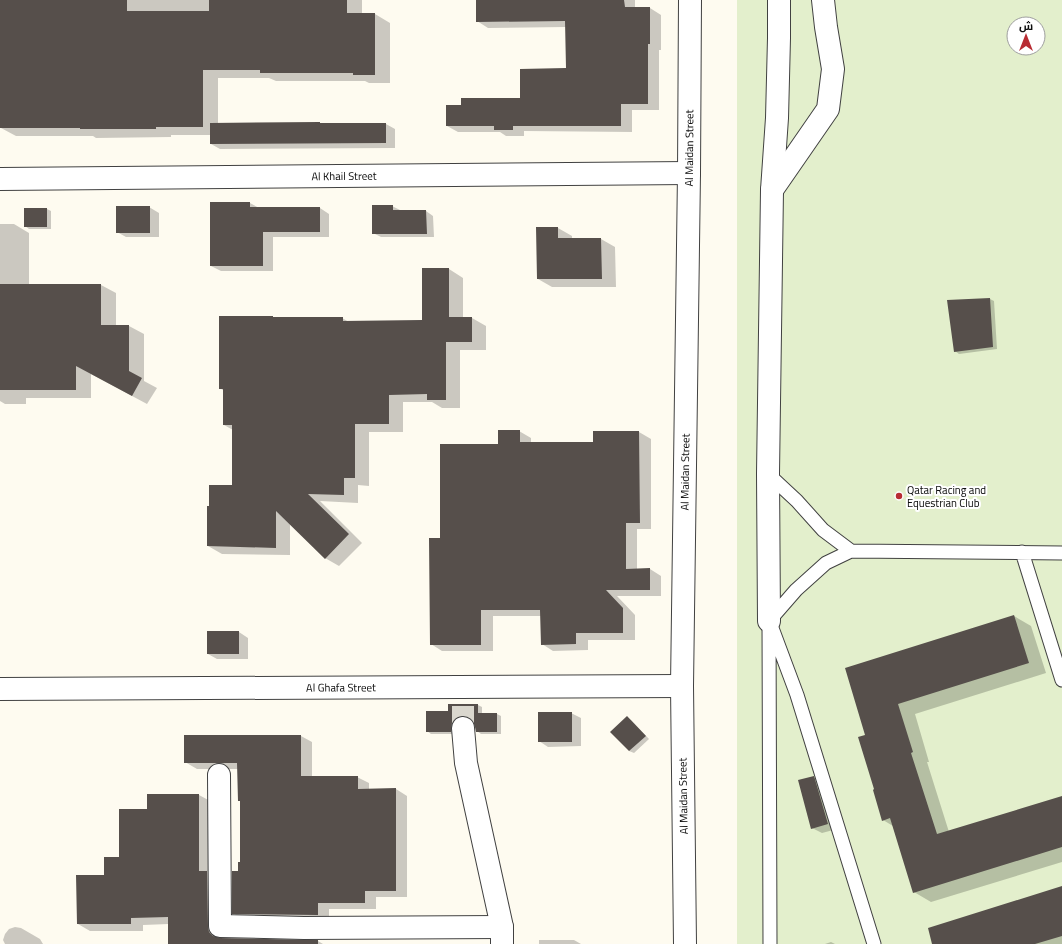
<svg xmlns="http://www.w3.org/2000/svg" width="1062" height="944" viewBox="0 0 1062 944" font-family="Georgia,Cairo,serif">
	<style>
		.pitch { fill: #e3efcc; fill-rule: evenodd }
		.shadow { fill: #0003 }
		.building { fill: #564f4b }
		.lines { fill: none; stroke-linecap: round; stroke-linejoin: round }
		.minor-tunnel { stroke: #dad7ce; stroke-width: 22; stroke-dasharray: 22 11; stroke-linecap: butt }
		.service-casing { stroke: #414141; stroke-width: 15 }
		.minor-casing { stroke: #414141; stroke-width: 24 }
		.tertiary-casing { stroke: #414141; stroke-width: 24 }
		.service { stroke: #fff; stroke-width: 13 }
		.minor { stroke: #fff; stroke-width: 22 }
		.tertiary { stroke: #fff; stroke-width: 22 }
		.poi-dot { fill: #b82c33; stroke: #fff; stroke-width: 1.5 }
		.labels { text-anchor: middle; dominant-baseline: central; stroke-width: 4; stroke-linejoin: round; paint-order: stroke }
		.street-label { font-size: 11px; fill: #0e0e0e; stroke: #fff }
		.poi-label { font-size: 11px; fill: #0e0e0e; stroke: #fff; text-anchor: start }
	</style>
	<rect width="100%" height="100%" fill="#fefbf0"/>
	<path class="pitch" d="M737 0H1062V944H737ZM1014 24H1038V48H1014Z"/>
	<path class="shadow" d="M7 0H362V14H375L390 23V83H369L365 81H276L269 78H218V124H386L395 129V148L220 149 211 144V135H171V137L96 138 93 136H16L1 128 0 69V1Z
		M477 0H635V8H650L661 15V50H659V110H632V132L524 131V136H506L500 132H458L447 126 521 99 567 69 566 27 488 28 477 21Z
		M211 203H250L259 208H320L329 214V237H273V271H221L211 266Z
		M392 206 400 210V211H426L433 216 434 237H381L373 233Z
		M149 207 159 213V237H126L117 232Z
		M47 209 51 211V229H29L25 226Z
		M0 224H14L29 233V285H101L116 293V326H129L144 334V381L157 388 147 404 91 374V398H26V404H5L0 401Z
		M537 228H558L572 236V239H601L615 247 616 287H552L538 279Z
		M423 269H449L463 278V318H472L486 326V350H460V408H442L432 402H403V432H369V486L358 485V503L320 501 362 543 339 566 325 558 290 523V555L222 554 208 546 210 507 233 486V430L224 425V391L220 388 272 317 276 318H342L349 322 423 321Z
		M990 299 994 301 997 349 959 354 955 351Z
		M519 431 531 438V443H594V432H639L651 439V529H637V570L650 569 661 576V596H617L635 615V640H588V650L553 651 542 644 541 616H493V651H442L431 644 441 539 499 445Z
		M1014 616 1031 626 1046 673 915 714 929 762H927L949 832 1062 797V862L931 902 914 892 893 826 883 820 876 790 867 736 846 669Z
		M239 632 248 638V659H217L208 654Z
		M478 705 482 707V714H497L501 716V734H481L477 731 476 726 472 718H467L461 720 455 734H431L427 731 449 712Z
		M571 713 581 718V746L548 747 539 741Z
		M627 718 631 720 649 739 634 753 629 751Z
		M301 736 312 742V777H357L369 783V790L396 789 407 796V897H376V909H329V921L245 920 233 913 239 872 241 863V801L238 769H197L185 762Z
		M813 777 823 782 837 829 822 833 812 828Z
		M199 795 212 802 220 934 221 940 318 941 323 944H169V924L143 925V931H90L78 924 105 876 120 858 148 810Z
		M1062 887V944H933Z
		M15 927 21 928 40 939 43 944H5L3 940 5 934 9 929Z
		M539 940H574L581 944H539Z
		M831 942 835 944H825Z"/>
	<path class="building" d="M0 0H127V11H209V0H347V13H375V75H353V73H260V70H203V127H156V129H80V128H0Z
		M476 0H624L625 7H650V44H648V104H621V126H513V130H494V126H446V105H461V98H520V69L566 68 565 21 476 22Z
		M320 122V123H386V143L210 144V123Z
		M210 202H250V207H320V232H263V266H210Z
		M372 205H393V210H426L427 234H372Z
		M116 206H150V233H116Z
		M24 208H47V227H24Z
		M536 227H558V238H601L602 279H537Z
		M422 268H449V317H472V342H446V400H427V394L389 395V424H355V478H344V495L308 494 349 534 325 559 276 511V548L207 546V506H209V485H232V425H223V389H219V316H273V317H343V321L422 320Z
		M0 284H101V325H129V371L142 378 132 396 76 366V390H0Z
		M990 298 993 347 954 352 947 300Z
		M498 430H520V442H593V431H639L640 523H626V569L650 568V590H606L623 608V633H576V644L541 645 540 610H481V645H430L429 538H440V444H498Z
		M1014 615 1029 663 898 704 913 752 911 753 937 834 1062 796V847L913 893 890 818 882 821 873 790 874 789 858 737 865 735 845 668Z
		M207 631H239V654H207Z
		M448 704H478V713H497V732H476L475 727 473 721 468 717 462 716 456 718 452 722 451 732H426V711H448Z
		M538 712H572V742H538Z
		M627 716 646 736 629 751 610 732Z
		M184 735H301V776H358V789L396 788V891H365V903H318V915L232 914V871H238V862H240V801H238L237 763H184Z
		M814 776 828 824 811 829 798 780Z
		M147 794H199V871H207L208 926 209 932 213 936 220 938 318 940V944H168V917L131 918V924H77L76 875H104V857H119V809H147Z
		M1062 886V936L1035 944H932L928 928Z"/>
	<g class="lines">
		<path class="minor-tunnel" d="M463 728V704"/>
		<g class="service-casing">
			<path id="service" d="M768 474 797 501 823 530 851 551
				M1022 552 1062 680
				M772 628 797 695 874 944
				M770 944 769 621 796 590 826 563 851 551 1062 553"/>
		</g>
		<g class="minor-casing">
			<g id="minor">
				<path id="s1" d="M0 179 689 173"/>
				<path d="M772 190 828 109 833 69 826 27 823 0"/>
				<path d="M769 621 768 474 772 190 777 118 779 38V0"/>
				<path id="s2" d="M0 689 682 686"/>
				<path d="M463 728 466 763 502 927V944"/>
				<path d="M219 775 220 926 304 928 502 927"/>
			</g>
		</g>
		<g class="tertiary-casing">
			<g id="tertiary">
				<path id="s3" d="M685 944 682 686 689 173 690 0"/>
			</g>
		</g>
		<use href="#service" class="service"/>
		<use href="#minor" class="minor"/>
		<use href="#tertiary" class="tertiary"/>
	</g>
	<circle class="poi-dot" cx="899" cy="496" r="4"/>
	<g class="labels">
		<g class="street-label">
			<text stroke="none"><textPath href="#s3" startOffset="796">Al Maidan Street</textPath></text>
			<text stroke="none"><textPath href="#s1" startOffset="344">Al Khail Street</textPath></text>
			<text stroke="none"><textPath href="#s3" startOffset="472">Al Maidan Street</textPath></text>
			<text stroke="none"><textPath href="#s2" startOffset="341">Al Ghafa Street</textPath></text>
			<text transform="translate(683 796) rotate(-91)">Al Maidan Street</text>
		</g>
		<g class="poi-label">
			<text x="907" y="490">Qatar Racing and<tspan x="907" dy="13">Equestrian Club</tspan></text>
		</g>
	</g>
	<g transform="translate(1026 36)"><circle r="19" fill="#ffffff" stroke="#9f9f9f"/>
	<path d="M0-3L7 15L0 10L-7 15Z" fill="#b82c33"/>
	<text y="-6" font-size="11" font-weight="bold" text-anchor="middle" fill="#0e0e0e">ش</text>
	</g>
</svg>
